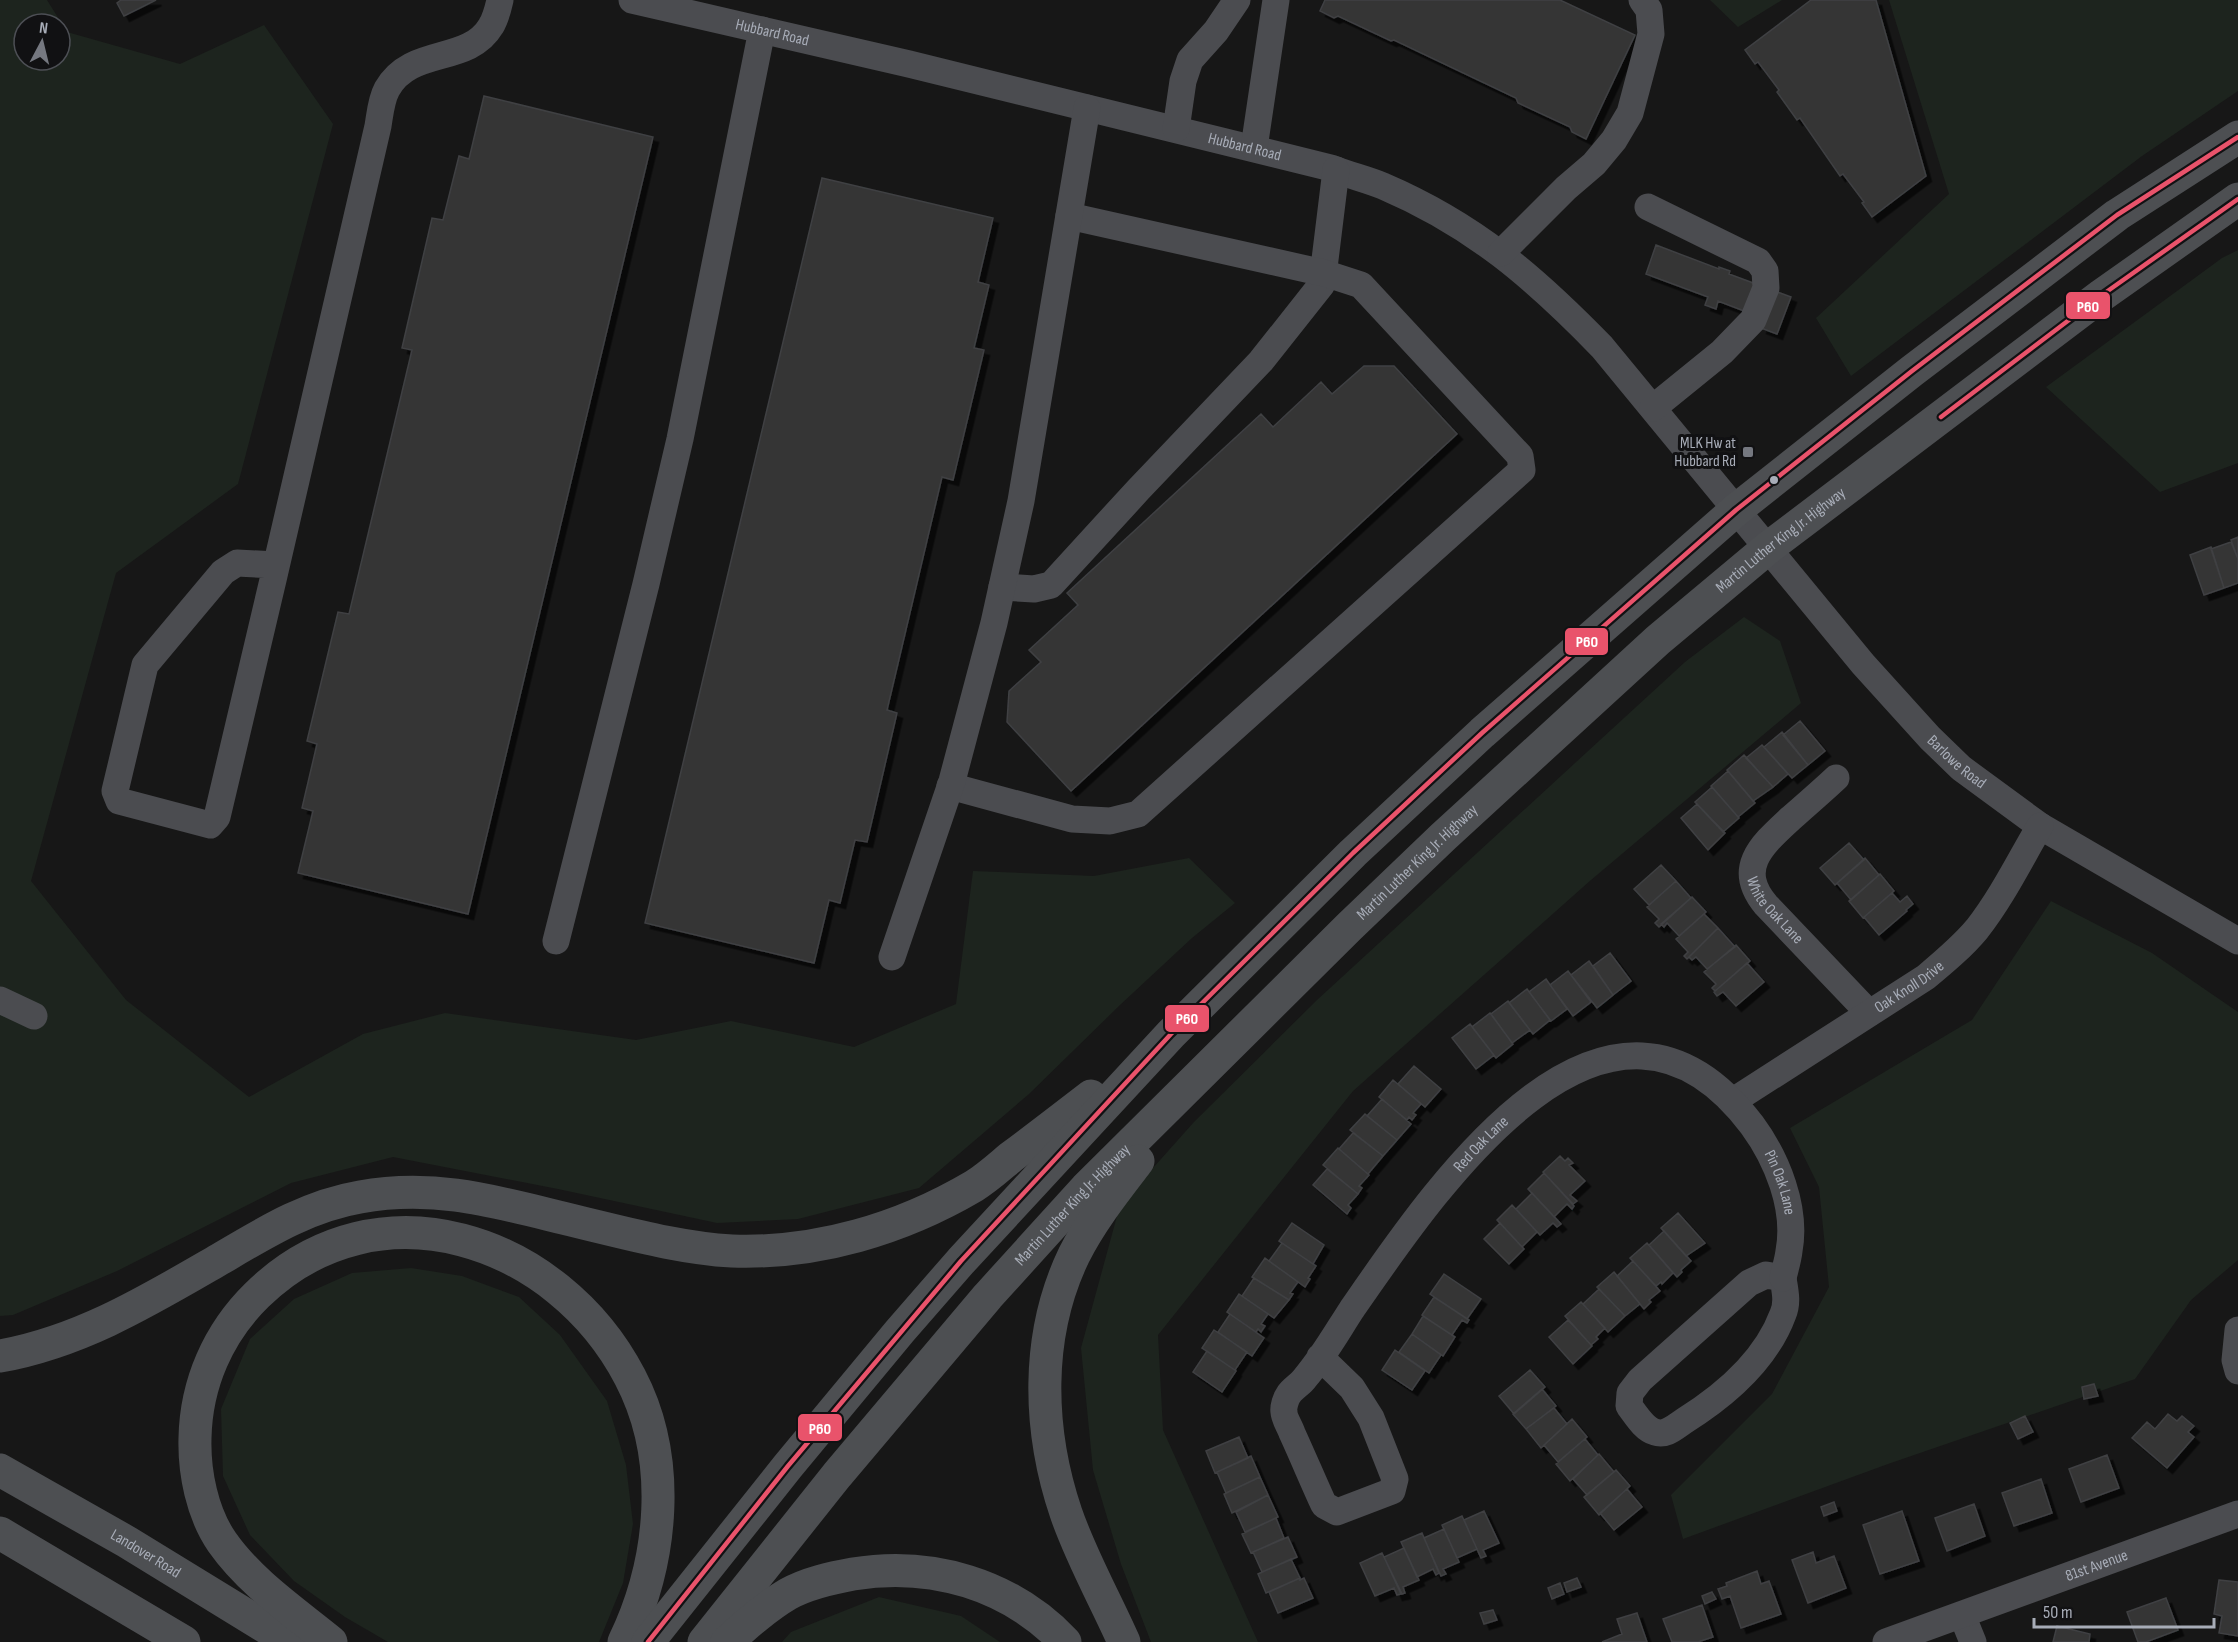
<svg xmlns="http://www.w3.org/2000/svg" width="2238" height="1642" viewBox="0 0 2238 1642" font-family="'Sofia Sans Condensed',sans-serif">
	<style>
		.green { fill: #1d241e; fill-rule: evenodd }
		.building { fill: #353536; stroke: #3f4043; stroke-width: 1.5; filter: url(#shadow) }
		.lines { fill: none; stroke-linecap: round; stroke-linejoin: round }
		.minor { stroke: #4b4c50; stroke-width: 27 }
		.major { stroke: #4d4f52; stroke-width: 33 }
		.bus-1-casing { stroke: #111113; stroke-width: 9 }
		.bus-1 { stroke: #e9536b; stroke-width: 4.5 }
		.poi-dot { fill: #757880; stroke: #111113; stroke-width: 2 }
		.bus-dot { fill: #a8adb8; stroke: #111113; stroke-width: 2 }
		.labels { text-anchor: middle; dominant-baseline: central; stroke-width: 6; stroke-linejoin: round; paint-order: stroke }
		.street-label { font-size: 16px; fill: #a8adb8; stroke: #111113 }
		.poi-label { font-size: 16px; fill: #a8adb8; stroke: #111113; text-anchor: end }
		.line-badge { stroke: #111113; stroke-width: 2 }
		.badge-label { font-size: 16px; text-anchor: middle; font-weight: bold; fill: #fff }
	</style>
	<defs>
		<filter id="shadow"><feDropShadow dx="5.5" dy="5.5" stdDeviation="0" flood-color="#0009"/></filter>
	</defs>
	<rect width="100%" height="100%" fill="#171717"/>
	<path class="green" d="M0 0H47L67 32 180 64 264 25 333 124 238 484 116 573 31 881 126 1000 249 1097 363 1034 445 1013 636 1040 731 1021 854 1047 956 1004 973 871 1094 876 1189 858 1235 903 1192 938 1120 1005 1029 1094 919 1188 798 1219 717 1223 558 1189 393 1157 291 1183 117 1271 13 1315 0 1316ZM24 24H60V60H24Z
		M1710 0H1782L1738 27Z
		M1889 0H2238V91L2142 156 1851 376 1816 318 1949 194Z
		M2238 250V463L2160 492 2046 387 2222 258Z
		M1744 617 1780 641 1801 703 1591 880 1353 1091 1158 1335 1163 1430 1258 1642H1151L1121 1564 1093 1470 1081 1348 1120 1205 1194 1122 1317 1000 1685 662Z
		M2051 901 2152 953 2238 1012V1260L2191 1300 2135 1379 1888 1464 1683 1539 1671 1495 1772 1394 1829 1287 1819 1187 1790 1128 1972 1020Z
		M411 1268 462 1276 519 1297 560 1335 607 1401 626 1465 633 1524 623 1583 599 1642H388L345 1617 294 1581 250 1535 223 1476 221 1409 250 1339 294 1299 352 1273Z
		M879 1597 961 1616 1000 1642H782L791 1632Z"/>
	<path class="building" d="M121 0H156L124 16 117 3Z
		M1325 0H1560L1635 35 1586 139 1572 132 1570 127 1518 103 1516 98 1394 40 1391 41 1338 16 1334 18 1320 11Z
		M1811 0H1876L1926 176 1872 217 1862 203 1864 202 1843 174 1840 176 1800 118 1797 120 1777 92 1779 90 1758 62 1755 64 1745 50Z
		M484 96 653 137 468 914 298 873 313 811 302 808 317 744 307 741 338 612 349 614 412 350 402 348 432 218 443 220 459 156 469 159Z
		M822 178 993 218 978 282 989 285 974 348 984 350 953 480 942 477 887 710 897 713 867 842 855 840 840 903 829 900 814 963 645 923Z
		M1656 245 1719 269V267L1730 271 1729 274 1791 297 1777 334 1761 328 1765 319 1718 301 1716 309 1705 305 1708 297 1646 274Z
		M1364 366H1394L1457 434 1071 791 1007 722 1009 691 1041 662 1029 650 1078 605 1067 593 1261 414 1273 427 1321 382 1332 394Z
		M2238 537V559L2231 540Z
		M2231 542 2238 559V583L2224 588 2211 549Z
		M2211 547 2224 588 2204 595 2190 555Z
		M1800 721 1825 751 1808 765 1783 735Z
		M1782 732 1808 765 1792 778 1764 747Z
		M1762 745 1788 774 1773 787 1746 758Z
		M1744 755 1773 787 1753 801 1727 770Z
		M1728 771 1755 803 1738 817 1711 786Z
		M1712 787 1739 818 1723 832 1695 802Z
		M1697 804 1725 833 1708 850 1681 818Z
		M1849 843 1864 860 1835 885 1820 868Z
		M1865 858 1879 875 1851 900 1837 883Z
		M1661 865 1676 881 1649 905 1634 889Z
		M1880 874 1894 891 1863 918 1849 901Z
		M1676 881 1691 898 1659 927 1655 923 1659 919 1647 907Z
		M1892 893 1900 902 1907 896 1913 904 1906 910 1907 911 1879 935 1864 917Z
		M1692 897 1706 912 1679 936 1667 923 1664 927 1661 924Z
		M1704 914 1718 928 1687 959 1684 956 1688 952 1676 939Z
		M1718 928 1735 947 1707 969 1696 957 1692 960 1689 957Z
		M1736 945 1750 961 1715 991 1712 988 1716 984 1704 972Z
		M1610 953 1631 981 1613 995 1593 966Z
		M1589 961 1613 995 1597 1008 1571 975Z
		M1747 963 1764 982 1736 1006 1723 992 1717 996 1714 992Z
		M1568 971 1591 1002 1573 1016 1550 985Z
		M1546 979 1567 1009 1551 1021 1529 992Z
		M1527 989 1550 1020 1533 1034 1509 1003Z
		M1508 1001 1530 1030 1512 1043 1491 1014Z
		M1490 1013 1513 1044 1496 1058 1472 1027Z
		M1470 1024 1494 1055 1476 1069 1452 1038Z
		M1414 1066 1441 1089 1425 1107 1398 1084Z
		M1393 1080 1421 1104 1413 1113 1416 1115 1412 1120 1409 1117 1407 1120 1379 1097Z
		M1382 1099 1411 1124 1397 1140 1367 1116Z
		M1365 1114 1397 1140 1383 1156 1350 1130Z
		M1353 1133 1383 1156 1368 1174 1339 1149Z
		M1338 1148 1369 1175 1359 1186 1362 1188 1358 1194 1323 1165Z
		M1560 1156 1565 1161 1568 1158 1573 1163 1569 1165 1585 1181 1570 1195 1577 1201 1573 1204 1543 1172Z
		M1327 1169 1358 1194 1348 1205 1351 1208 1347 1214 1313 1185Z
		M1544 1173 1574 1206 1572 1209 1567 1204 1554 1217 1528 1189Z
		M1532 1193 1561 1224 1557 1227 1553 1223 1540 1235 1516 1209Z
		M1512 1205 1537 1232 1522 1247 1497 1220Z
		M1678 1213 1705 1243 1686 1256 1661 1228Z
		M1292 1223 1324 1245 1313 1264 1279 1241Z
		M1500 1223 1524 1249 1509 1264 1484 1239Z
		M1664 1231 1691 1261 1681 1270 1682 1272 1677 1277 1649 1245Z
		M1282 1243 1316 1266 1308 1278 1310 1279 1305 1287 1269 1261Z
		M1647 1243 1673 1273 1662 1284 1661 1282 1656 1286 1630 1258Z
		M1265 1258 1298 1282 1290 1293 1293 1294 1289 1300 1252 1277Z
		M1633 1261 1660 1291 1649 1300 1651 1302 1644 1309 1617 1276Z
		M1614 1272 1640 1304 1625 1316 1597 1287Z
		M1444 1274 1481 1299 1467 1319 1430 1294Z
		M1254 1278 1289 1300 1274 1318 1242 1296Z
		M1599 1289 1625 1316 1608 1332 1583 1304Z
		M1239 1294 1268 1314 1261 1324 1265 1326 1261 1332 1258 1329 1256 1332 1227 1312Z
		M1434 1297 1469 1320 1467 1323 1462 1320 1452 1335 1422 1315Z
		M1581 1302 1605 1328 1596 1337 1598 1339 1591 1345 1565 1316Z
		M1230 1314 1264 1338 1252 1356 1218 1332Z
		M1423 1316 1455 1337 1443 1356 1412 1334Z
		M1568 1320 1592 1346 1573 1364 1549 1337Z
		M1214 1330 1247 1352 1235 1370 1202 1348Z
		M1412 1334 1441 1355 1429 1373 1399 1352Z
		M1395 1350 1425 1371 1412 1390 1382 1370Z
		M1207 1351 1236 1371 1222 1392 1193 1372Z
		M1530 1370 1545 1387 1514 1414 1499 1396Z
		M2094 1384 2098 1396 2084 1399 2082 1387Z
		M1542 1389 1556 1406 1526 1429 1513 1414Z
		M1554 1408 1567 1424 1541 1448 1526 1429Z
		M2168 1414 2177 1421 2182 1416 2194 1426 2188 1432 2194 1437 2167 1468 2132 1438 2147 1422 2155 1429Z
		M2025 1416 2033 1432 2018 1439 2010 1423Z
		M1572 1419 1587 1437 1558 1462 1544 1445Z
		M1239 1437 1248 1458 1215 1473 1206 1451Z
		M1585 1439 1598 1455 1570 1481 1556 1464Z
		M1599 1454 1614 1472 1587 1495 1573 1479Z
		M2107 1455 2119 1488 2081 1502 2069 1469Z
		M1251 1456 1260 1477 1226 1493 1217 1472Z
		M1616 1470 1630 1486 1599 1515 1584 1497Z
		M1260 1477 1268 1495 1232 1513 1224 1494Z
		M2041 1479 2052 1513 2014 1526 2002 1493Z
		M1627 1489 1642 1507 1614 1530 1600 1513Z
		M1268 1495 1278 1517 1245 1532 1236 1512Z
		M1834 1502 1837 1511 1824 1516 1821 1507Z
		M1974 1504 1985 1536 1947 1551 1935 1518Z
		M1484 1511 1499 1543 1483 1550 1486 1556 1481 1558 1464 1520Z
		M1902 1511 1919 1561 1880 1574 1863 1525Z
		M1462 1516 1477 1549 1457 1558 1442 1525Z
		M1276 1518 1284 1538 1251 1553 1242 1534Z
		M1444 1529 1459 1562 1443 1569 1446 1574 1441 1576 1424 1538Z
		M1422 1533 1439 1573 1436 1575 1433 1569 1417 1577 1401 1542Z
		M1288 1537 1297 1557 1262 1572 1253 1552Z
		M1404 1548 1419 1580 1403 1587 1405 1593 1402 1594 1384 1557Z
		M1813 1552 1816 1563 1834 1556 1846 1588 1808 1603 1792 1560Z
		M1382 1553 1384 1557 1401 1594 1397 1595 1394 1588 1375 1596 1360 1563Z
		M1291 1559 1300 1578 1266 1593 1258 1574Z
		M1757 1571 1761 1584 1769 1581 1781 1614 1741 1628 1730 1596 1722 1599 1718 1589 1727 1586 1726 1583Z
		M1300 1578V1580L1304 1578 1313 1598 1278 1613 1269 1592Z
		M1577 1578 1581 1587 1567 1592 1564 1583Z
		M2219 1580 2238 1582V1636L2219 1633 2222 1616 2214 1614Z
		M1560 1583 1564 1594 1552 1599 1548 1588Z
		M1712 1592 1716 1599 1705 1604 1702 1596Z
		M2166 1598 2178 1630 2146 1642H2138L2127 1612Z
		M1702 1605 1713 1637 1698 1642H1672L1663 1619Z
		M1493 1610 1497 1620 1484 1624 1480 1613Z
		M1637 1613 1647 1642H1602L1622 1634 1617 1619Z
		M2057 1626 2090 1634 2089 1642H2053Z"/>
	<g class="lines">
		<g class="minor">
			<path id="s1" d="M632 0 909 64 1331 168C1348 175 1366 179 1383 186 1474 225 1534 277 1602 347L1863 664 1930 738 1961 768 2040 826 2238 941"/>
			<path d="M1176 129 1183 81 1190 60 1216 31 1237 0"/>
			<path d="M1254 148 1276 0"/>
			<path d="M1648 207 1758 261 1765 271 1766 288 1753 320 1722 352 1653 408"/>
			<path d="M1501 253 1566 188 1594 164 1614 140 1630 113 1651 34 1649 10 1642 0"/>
			<path d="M276 565 237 563 223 572 145 665 115 791 119 801 210 825 217 817C272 587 325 356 378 126 380 114 381 100 387 89 411 46 468 65 491 26 496 18 498 9 500 0"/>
			<path d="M1002 587 1034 589 1051 585 1138 490 1261 361 1322 284 1336 170"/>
			<path id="s2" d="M1836 778C1821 792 1806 805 1790 819 1762 845 1735 868 1766 905L1869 1013"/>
			<path d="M950 786 1072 819 1110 821 1138 814 1522 470 1520 456 1361 285 1324 273 1069 216"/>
			<path d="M556 941 646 584 680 439 762 30"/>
			<path d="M892 957 952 781 994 623 1021 501 1087 108"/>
			<path d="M0 1000 34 1016"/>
			<path id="s3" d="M1733 1101 1926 977C1944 962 1962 947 1977 929 2002 897 2020 860 2040 826"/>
			<path d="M1766 1275 1783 1278C1785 1291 1788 1302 1783 1314 1766 1360 1724 1396 1684 1421 1675 1427 1666 1436 1655 1432 1644 1429 1636 1415 1629 1406L1630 1393 1640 1380 1749 1283Z"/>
			<path d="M2238 1330 2235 1360 2238 1371"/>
			<path id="s4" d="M1320 1357 1352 1388 1371 1418 1395 1479 1392 1491 1337 1512 1324 1505C1313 1481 1303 1457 1292 1433 1290 1427 1284 1418 1284 1412 1283 1407 1286 1398 1289 1394 1293 1388 1301 1384 1305 1378 1323 1357 1337 1332 1352 1309 1433 1192 1606 932 1752 1125 1777 1159 1797 1208 1789 1251 1788 1260 1785 1269 1783 1278"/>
			<path d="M1962 1615 1973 1642"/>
			<path id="s5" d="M1886 1642 2238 1514"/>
		</g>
		<g class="major">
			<path d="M0 1356C79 1342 146 1302 215 1262 261 1235 306 1206 360 1197 438 1183 500 1203 575 1221 626 1233 679 1248 732 1251 817 1254 901 1229 974 1186 987 1178 999 1167 1011 1157 1038 1137 1065 1116 1091 1096"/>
			<path id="s6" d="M0 1470 127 1542 290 1642"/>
			<path d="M0 1533 184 1642"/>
			<path d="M331 1642C293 1611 250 1582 222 1542 202 1513 194 1472 195 1438 196 1384 218 1333 257 1295 378 1177 558 1239 630 1377 673 1459 663 1561 624 1642"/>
			<path d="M648 1642 788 1466 900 1331 961 1261 1171 1034 1353 853 1482 733 1736 510 1912 371 2117 215 2238 137"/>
			<path id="s7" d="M704 1642 837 1475 988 1296 1086 1188 1349 927 1443 837 1658 640 1768 548 2102 295 2238 199"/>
			<path d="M727 1642C746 1625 766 1607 788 1594 808 1583 831 1578 853 1574 931 1561 1010 1584 1065 1642"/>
			<path d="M1124 1642C1105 1599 1081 1557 1066 1513 1038 1430 1035 1336 1074 1255 1091 1221 1115 1191 1138 1161"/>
		</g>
		<g class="bus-1-casing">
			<path id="bus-1" d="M1941 417 2102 295 2238 199
				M648 1642 788 1466 961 1261 1171 1034 1353 853 1482 733 1736 510 1912 371 2117 215 2238 137"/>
		</g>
		<use href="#bus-1" class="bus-1"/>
	</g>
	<rect class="poi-dot" x="1742" y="446" width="12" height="12" rx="3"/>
	<circle class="bus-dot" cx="1774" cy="480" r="5"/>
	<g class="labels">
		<g class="street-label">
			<text stroke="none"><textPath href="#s1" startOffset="144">Hubbard Road</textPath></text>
			<text stroke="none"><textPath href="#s1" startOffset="630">Hubbard Road</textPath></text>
			<text stroke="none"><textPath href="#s7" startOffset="1544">Martin Luther King Jr. Highway</textPath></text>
			<text stroke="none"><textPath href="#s1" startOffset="1594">Barlowe Road</textPath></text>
			<text stroke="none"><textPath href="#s7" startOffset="1058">Martin Luther King Jr. Highway</textPath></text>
			<text stroke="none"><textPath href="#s2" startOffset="174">White Oak Lane</textPath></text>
			<text stroke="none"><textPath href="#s3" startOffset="210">Oak Knoll Drive</textPath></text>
			<text stroke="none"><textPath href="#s4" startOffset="668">Red Oak Lane</textPath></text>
			<text stroke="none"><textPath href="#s4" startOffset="1056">Pin Oak Lane</textPath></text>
			<text stroke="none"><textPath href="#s7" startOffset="572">Martin Luther King Jr. Highway</textPath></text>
			<text stroke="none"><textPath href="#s6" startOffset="168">Landover Road</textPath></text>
			<text stroke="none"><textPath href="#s5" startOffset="224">81st Avenue</textPath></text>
		</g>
		<g class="poi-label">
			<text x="1736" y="443">MLK Hw at<tspan x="1736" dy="18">Hubbard Rd</tspan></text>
		</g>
	</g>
	<g class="line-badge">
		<rect x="2065" y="291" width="46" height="29" rx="6" fill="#e9536b"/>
		<rect x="1564" y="627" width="45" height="29" rx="6" fill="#e9536b"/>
		<rect x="1164" y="1004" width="46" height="29" rx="6" fill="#e9536b"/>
		<rect x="797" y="1413" width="46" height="29" rx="6" fill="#e9536b"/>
	</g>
	<g class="badge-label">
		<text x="2088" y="312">P60</text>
		<text x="1587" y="647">P60</text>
		<text x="1187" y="1024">P60</text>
		<text x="820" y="1434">P60</text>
	</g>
	<g transform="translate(42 42) rotate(7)"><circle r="28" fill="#111113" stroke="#4d4f55" stroke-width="1.5"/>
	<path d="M0-4.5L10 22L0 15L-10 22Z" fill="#757880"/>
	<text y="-9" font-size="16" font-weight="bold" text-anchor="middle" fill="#a8adb8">N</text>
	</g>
	<path d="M2034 1618v9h180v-9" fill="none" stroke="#a8adb8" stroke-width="3"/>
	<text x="2043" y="1618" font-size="18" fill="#a8adb8" stroke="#111113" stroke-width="4.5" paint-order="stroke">50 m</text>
</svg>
